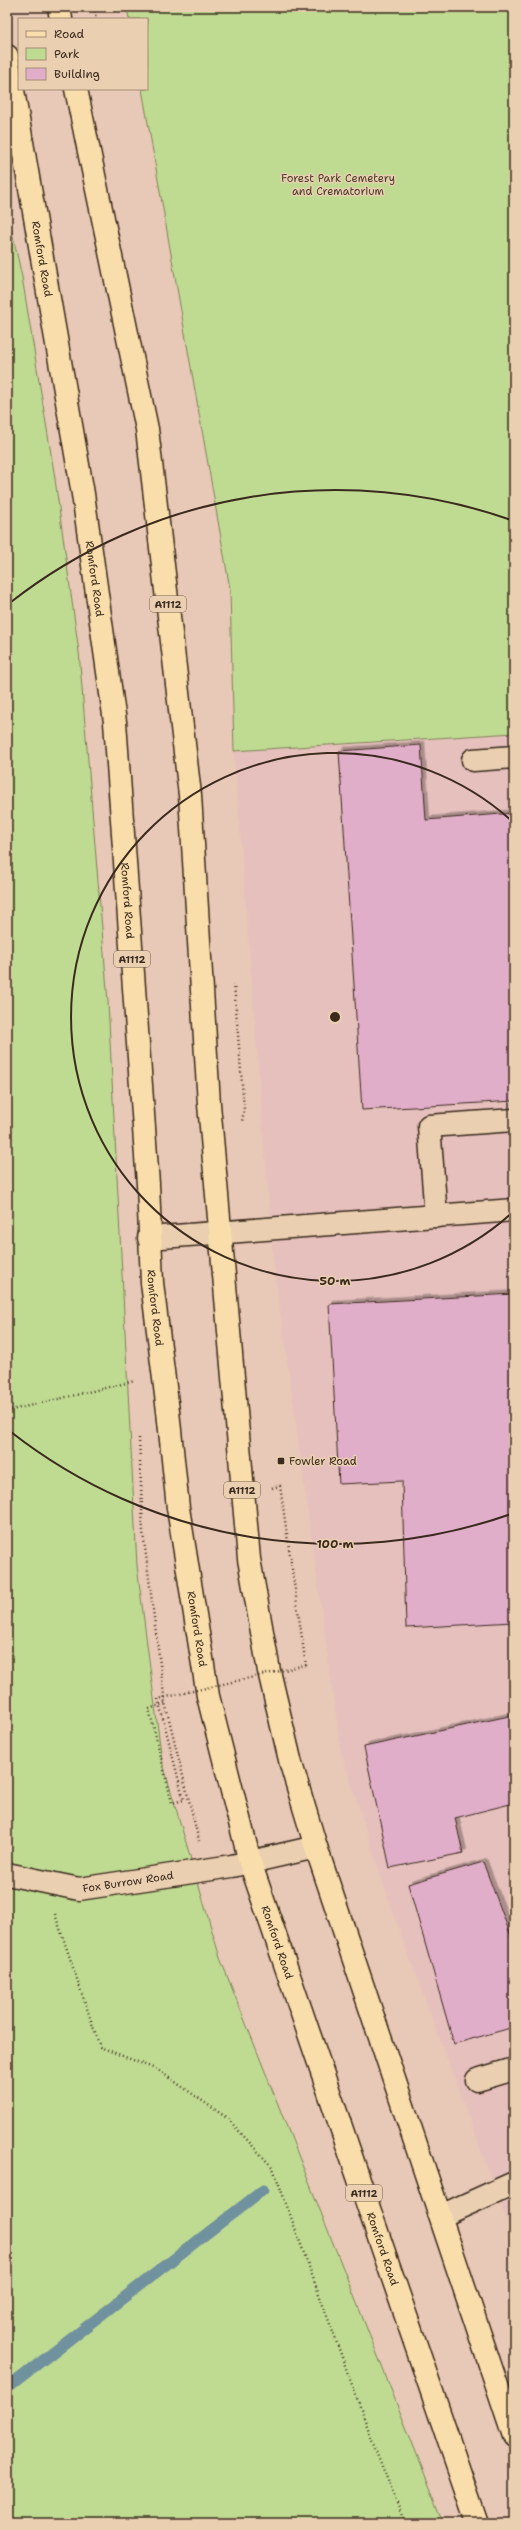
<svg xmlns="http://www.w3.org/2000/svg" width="521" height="2530" font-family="'Shantell Sans',sans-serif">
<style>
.built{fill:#e6c0bc}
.green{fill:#bfdb92;stroke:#7d8258}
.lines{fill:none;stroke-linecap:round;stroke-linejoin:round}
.stream{stroke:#6f919e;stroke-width:11}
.building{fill:#e1aeca;stroke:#3b2a1e;filter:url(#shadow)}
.minor-casing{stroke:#3b2a1e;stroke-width:25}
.major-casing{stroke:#3b2a1e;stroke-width:25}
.path{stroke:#3b2a1e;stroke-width:2.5;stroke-dasharray:1 3;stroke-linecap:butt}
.minor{stroke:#eacfb1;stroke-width:22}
.major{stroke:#f9deab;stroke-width:22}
.path-bridge{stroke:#3b2a1e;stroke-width:2.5;stroke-dasharray:1 3;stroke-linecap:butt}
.ring{fill:none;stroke:#3b2a1e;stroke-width:2}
.poi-dot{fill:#3b2a1e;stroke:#eacfb1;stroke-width:1.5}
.labels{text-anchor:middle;stroke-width:3;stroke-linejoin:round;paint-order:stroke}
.shield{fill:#eacfb1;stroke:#705c4a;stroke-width:1}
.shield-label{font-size:10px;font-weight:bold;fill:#3b2a1e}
.park-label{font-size:11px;fill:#483c2a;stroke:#eacfb1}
.street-label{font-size:11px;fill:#3b2a1e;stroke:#eacfb1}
.poi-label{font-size:11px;fill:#3b2a1e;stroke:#eacfb1;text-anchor:start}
.centre{fill:#3b2a1e;stroke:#eacfb1;stroke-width:2}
.ring-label{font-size:12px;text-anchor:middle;font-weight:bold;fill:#3b2a1e;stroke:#eacfb1;stroke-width:3;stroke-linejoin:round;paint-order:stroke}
</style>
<defs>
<filter id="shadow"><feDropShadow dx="3.5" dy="-3.5" stdDeviation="0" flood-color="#0004"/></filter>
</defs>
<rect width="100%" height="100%" fill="#e8c8b6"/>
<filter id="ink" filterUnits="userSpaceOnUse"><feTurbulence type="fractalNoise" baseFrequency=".025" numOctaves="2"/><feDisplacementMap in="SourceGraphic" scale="8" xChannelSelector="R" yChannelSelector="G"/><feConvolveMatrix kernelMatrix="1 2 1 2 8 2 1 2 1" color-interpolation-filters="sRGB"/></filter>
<g filter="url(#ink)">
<polygon class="built" points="514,733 514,2239 392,1910 341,1751 273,1256 234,751"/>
<g class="green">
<polygon points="127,7 514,7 514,733 234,751 230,589 142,89 147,89 147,19 129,19"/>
<polygon points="7,210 22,277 54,472 79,652 108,1002 137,1566 162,1761 220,1958 444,2523 7,2523"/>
</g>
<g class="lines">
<polyline class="stream" points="7,2388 263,2190"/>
</g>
<g class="building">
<polygon points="421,745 426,820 514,813 514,1101 362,1110 339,751"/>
<polygon points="514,1294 514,1622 406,1628 402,1481 339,1484 329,1304"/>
<polygon points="514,1715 514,1803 455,1818 463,1853 390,1868 364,1747"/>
<polygon points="483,1862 514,1944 514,2027 454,2044 408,1884"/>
</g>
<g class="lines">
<defs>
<g id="minor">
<polyline points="473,760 514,757"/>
<polyline points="436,1216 429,1126 514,1120"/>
<polyline points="149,1238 514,1210"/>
<path id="s1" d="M 7,1874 L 79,1889 L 232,1866 L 316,1847"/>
<polyline points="477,2080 514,2069"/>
<polyline points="441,2216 514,2183"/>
</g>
<g id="major">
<polyline points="59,7 61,19"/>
<path id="s2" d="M 7,56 L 83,494 L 115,722 L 148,1184 L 152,1283 L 168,1411 L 178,1508 L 208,1696 L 250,1862 L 477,2523"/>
<polyline points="76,89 147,429 190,795 209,1104 249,1559 269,1671 291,1764 316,1847 514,2436"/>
</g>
</defs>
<use href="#minor" class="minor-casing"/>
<use href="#major" class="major-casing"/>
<g class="path">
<polyline points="94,7 96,19"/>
<polyline points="234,984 244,1109 242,1122"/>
<polyline points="7,1411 135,1381"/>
<polyline points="139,1438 143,1532 165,1703 199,1841"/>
<polyline points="272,1488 280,1486 305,1659"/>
<polyline points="165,1703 149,1709 172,1803 184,1800 182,1793"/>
<polyline points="55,1914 100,2047 158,2070 227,2118 273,2168 378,2456 405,2523"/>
</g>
<use href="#minor" class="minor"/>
<use href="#major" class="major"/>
<polyline class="path-bridge" points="182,1793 158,1699 306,1665 305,1659"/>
</g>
</g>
<g class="ring">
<path d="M513 1212A264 264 0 1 1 513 822"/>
<path d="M511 1514A527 527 0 0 1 11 1432M11 602A527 527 0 0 1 511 520"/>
</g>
<rect class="poi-dot" x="277" y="1457" width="8" height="8" rx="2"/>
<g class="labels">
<g class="shield">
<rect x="150" y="596" width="36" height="16" rx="3"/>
<rect x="114" y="951" width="36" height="16" rx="3"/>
<rect x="224" y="1482" width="36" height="16" rx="3"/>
<rect x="346" y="2185" width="36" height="16" rx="3"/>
</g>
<g class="shield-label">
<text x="168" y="608">A1112</text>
<text x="132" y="963">A1112</text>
<text x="242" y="1494">A1112</text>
<text x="364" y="2197">A1112</text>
</g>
<g class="park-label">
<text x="338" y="182">Forest Park Cemetery<tspan x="338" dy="13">and Crematorium</tspan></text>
</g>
<g class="street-label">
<text dy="4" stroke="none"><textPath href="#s2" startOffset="206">Romford Road</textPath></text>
<text dy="4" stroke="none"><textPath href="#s2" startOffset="530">Romford Road</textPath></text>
<text dy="4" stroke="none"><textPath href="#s2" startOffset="854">Romford Road</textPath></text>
<text dy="4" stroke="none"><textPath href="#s2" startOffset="1262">Romford Road</textPath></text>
<text dy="4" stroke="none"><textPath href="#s2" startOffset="1586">Romford Road</textPath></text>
<text dy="4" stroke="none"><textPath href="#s1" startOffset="123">Fox Burrow Road</textPath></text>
<text dy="4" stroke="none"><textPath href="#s2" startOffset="1910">Romford Road</textPath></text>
<text dy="4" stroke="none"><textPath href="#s2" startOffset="2234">Romford Road</textPath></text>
</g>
<g class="poi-label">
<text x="289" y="1465">Fowler Road</text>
</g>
</g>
<circle cx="335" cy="1017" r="6" class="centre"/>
<g class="ring-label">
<text x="335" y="1285">50 m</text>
<text x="335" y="1548">100 m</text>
</g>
<rect width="521" height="2530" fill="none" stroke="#eacfb1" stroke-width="24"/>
<rect x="12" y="12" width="497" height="2506" fill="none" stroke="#3b2a1e" stroke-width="1.5" filter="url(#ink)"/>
<rect x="18" y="18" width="130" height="72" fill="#eacfb1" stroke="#a48d76"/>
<rect x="26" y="31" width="20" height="6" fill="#f9deab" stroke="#a48d76"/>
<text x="54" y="38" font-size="12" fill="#3b2a1e">Road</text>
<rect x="26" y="48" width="20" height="12" fill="#bfdb92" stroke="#a48d76"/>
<text x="54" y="58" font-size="12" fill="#3b2a1e">Park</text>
<rect x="26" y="68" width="20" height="12" fill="#e1aeca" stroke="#a48d76"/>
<text x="54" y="78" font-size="12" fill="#3b2a1e">Building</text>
</svg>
